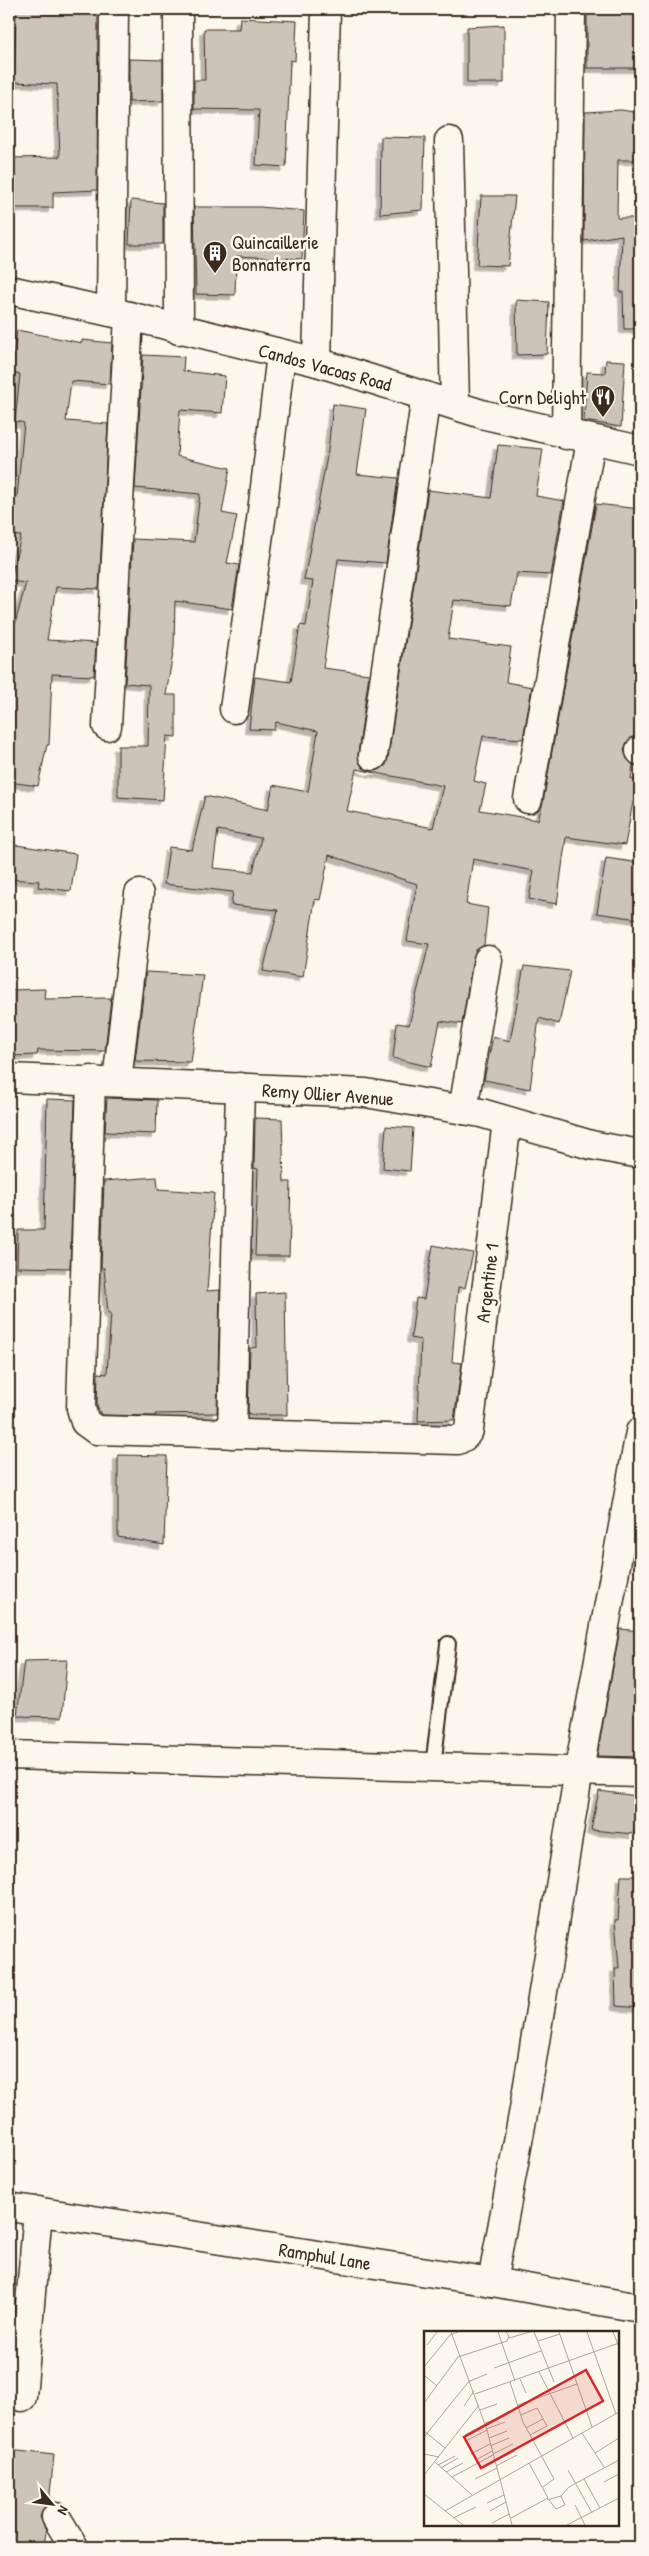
<svg xmlns="http://www.w3.org/2000/svg" width="649" height="2556" font-family="'Patrick Hand',sans-serif">
<style>
.building{fill:#ccc4b9;stroke:#3b2a1e;fill-rule:evenodd;filter:url(#shadow)}
.lines{fill:none;stroke-linecap:round;stroke-linejoin:round}
.lane-casing{stroke:#3b2a1e;stroke-width:18}
.street-casing{stroke:#3b2a1e;stroke-width:31}
.secondary-casing{stroke:#3b2a1e;stroke-width:31}
.lane{stroke:#fbf7ec;stroke-width:14}
.street{stroke:#fbf7ec;stroke-width:28}
.secondary{stroke:#fbf7ec;stroke-width:28}
.labels{text-anchor:middle;stroke-width:5;stroke-linejoin:round;paint-order:stroke}
.poi-label{font-size:19px;fill:#3b2a1e;stroke:#fbf7ec;text-anchor:start}
.street-label{font-size:19px;fill:#3b2a1e;stroke:#fbf7ec}
.inset-road{fill:none;stroke:#aea59a;stroke-width:1}
.view{fill:#d62828;fill-opacity:0.15;stroke:#d62828;stroke-width:2.5}
.inset-edge{fill:none;stroke:#3b2a1e;stroke-width:2.5}
</style>
<defs>
<filter id="shadow"><feDropShadow dx="-4.5" dy="4.5" stdDeviation="0" flood-color="#0004"/></filter>
</defs>
<rect width="100%" height="100%" fill="#fbf7ec"/>
<filter id="ink" filterUnits="userSpaceOnUse"><feTurbulence type="fractalNoise" baseFrequency=".02" numOctaves="2"/><feDisplacementMap in="SourceGraphic" scale="10" xChannelSelector="R" yChannelSelector="G"/><feConvolveMatrix kernelMatrix="1 2 1 2 8 2 1 2 1" color-interpolation-filters="sRGB"/></filter>
<g filter="url(#ink)">
<g class="building">
<polygon points="16,9 98,9 97,190 53,192 53,208 15,208 13,158 60,157 57,84 14,82"/>
<rect x="587" y="9" width="53" height="59"/>
<polygon points="240,18 297,21 295,61 290,60 286,167 256,165 259,110 194,109 194,80 205,80 204,29 239,29"/>
<polygon points="504,25 504,83 467,83 467,27"/>
<polygon points="129,59 163,60 163,101 129,102"/>
<polygon points="621,110 640,113 640,160 618,160 617,218 640,218 640,329 624,329 623,292 620,292 622,235 584,241 585,112"/>
<polygon points="381,137 425,138 423,210 380,214"/>
<polygon points="481,196 515,196 508,266 477,265"/>
<polygon points="131,200 163,203 163,244 129,244"/>
<polygon points="194,207 260,207 304,211 302,259 236,256 235,295 196,294"/>
<polygon points="516,300 549,302 547,354 517,355"/>
<polygon points="17,330 82,343 82,340 112,343 110,384 71,381 66,421 108,424 99,589 56,587 47,640 96,643 94,676 52,674 49,745 47,745 38,786 9,782 9,646 26,583 10,581 21,536 9,535 9,496 17,497 24,423 15,421 20,374 11,373"/>
<polygon points="143,355 184,357 183,371 225,376 222,413 180,410 177,456 230,468 222,513 237,516 227,563 239,565 232,609 175,601 174,647 166,695 176,695 176,737 167,736 163,800 118,797 118,746 148,746 149,685 125,683 133,539 194,542 200,494 135,488"/>
<polygon points="606,360 625,361 621,427 584,421 587,372 605,373"/>
<path d="M 333,404 L 366,409 L 357,474 L 398,478 L 386,563 L 338,559 L 323,668 L 369,674 L 358,754 L 359,762 L 363,768 L 370,771 L 379,770 L 386,765 L 388,758 L 428,490 L 491,498 L 498,445 L 543,449 L 536,496 L 564,501 L 551,575 L 517,573 L 511,606 L 454,600 L 448,639 L 511,647 L 506,682 L 532,687 L 523,739 L 483,736 L 474,781 L 486,784 L 480,810 L 538,820 L 543,802 L 596,504 L 640,509 L 640,716 L 638,735 L 627,742 L 624,750 L 627,759 L 633,765 L 631,779 L 637,780 L 625,845 L 566,837 L 557,904 L 529,899 L 534,871 L 473,859 L 466,904 L 488,908 L 484,945 L 476,950 L 473,957 L 462,1024 L 440,1021 L 431,1067 L 393,1058 L 397,1023 L 409,1025 L 429,944 L 407,941 L 417,884 L 329,855 L 320,900 L 315,899 L 303,977 L 263,971 L 278,910 L 231,905 L 233,892 L 164,884 L 169,847 L 192,850 L 205,796 L 268,810 L 273,785 L 308,792 L 318,731 L 276,722 L 274,730 L 249,729 L 255,677 L 291,682 L 300,625 L 306,626 L 313,581 L 304,580 L 328,451 ZM 356,769 L 443,786 L 433,828 L 347,811 ZM 218,830 L 261,838 L 253,872 L 213,868 Z"/>
<polygon points="9,844 76,854 71,891 38,887 39,881 9,879"/>
<polygon points="606,858 640,863 638,919 597,913"/>
<polygon points="524,966 570,971 559,1024 539,1018 530,1089 484,1080 493,1036 510,1041"/>
<polygon points="146,972 203,975 191,1062 135,1061"/>
<polygon points="45,989 44,999 111,998 105,1051 38,1050 37,1055 9,1056 11,990"/>
<polygon points="107,1098 157,1100 156,1134 105,1132"/>
<polygon points="47,1099 75,1100 70,1268 17,1267 18,1230 44,1230"/>
<polygon points="255,1118 282,1119 284,1182 291,1182 289,1256 255,1256 258,1169 254,1168"/>
<polygon points="386,1126 413,1128 410,1171 383,1168"/>
<polygon points="157,1177 158,1189 214,1193 207,1291 220,1290 217,1413 155,1414 156,1416 101,1415 97,1406 98,1373 107,1374 111,1313 108,1313 104,1268 101,1268 104,1181"/>
<polygon points="433,1245 473,1253 465,1288 458,1287 452,1362 462,1363 454,1420 418,1421 421,1340 411,1338 416,1298 424,1299"/>
<polygon points="285,1292 287,1415 253,1415 248,1413 250,1348 257,1347 256,1294"/>
<polygon points="118,1455 167,1456 164,1545 118,1537"/>
<polygon points="620,1629 640,1631 640,1757 597,1756"/>
<polygon points="67,1660 62,1717 17,1716 24,1661"/>
<polygon points="599,1791 637,1796 634,1834 591,1830"/>
<polygon points="621,1876 640,1876 640,2008 616,2006 615,1968 619,1968 615,1920 618,1920"/>
<polygon points="9,2450 54,2455 49,2503 43,2509 40,2517 46,2531 44,2547 9,2547"/>
</g>
<g class="lines">
<defs>
<polyline id="lane" points="433,1766 448,1644"/>
<g id="street">
<polyline points="178,9 179,330"/>
<polyline points="449,141 455,405"/>
<polyline points="111,312 114,9"/>
<polyline points="317,362 326,9"/>
<polyline points="566,435 571,9"/>
<polyline points="234,709 261,520 281,354"/>
<polyline points="107,726 129,316"/>
<polyline points="640,751 640,750"/>
<polyline points="373,756 426,396"/>
<polyline points="528,799 591,440"/>
<polyline points="9,1078 366,1093 481,1113 591,1145 640,1154"/>
<polyline points="91,1080 81,1408 85,1422 96,1430 458,1440 465,1436 469,1430 507,1121"/>
<polyline points="117,1081 139,894"/>
<polyline points="463,1110 488,960"/>
<polyline points="232,1434 240,1087"/>
<polyline points="9,1755 640,1773"/>
<polyline points="9,2207 492,2282 640,2308"/>
<polyline points="492,2282 524,2109 579,1770 640,1432"/>
<polyline points="22,2397 38,2211"/>
<polyline points="56,2517 74,2547"/>
</g>
<polyline id="secondary" points="9,290 129,316 317,362 485,415 640,450"/>
</defs>
<use href="#lane" class="lane-casing"/>
<use href="#street" class="street-casing"/>
<use href="#secondary" class="secondary-casing"/>
<use href="#lane" class="lane"/>
<use href="#street" class="street"/>
<use href="#secondary" class="secondary"/>
</g>
</g>
<defs>
<symbol id="building-pin" viewBox="-11 -11 22 30"><path d="M0 17L-7.5 6A9.5 9.5 0 1 1 7.5 6Z" fill="#3b2a1e" stroke="#fbf7ec"/><path d="M-4-6H4V6H1V3H-1V6H-4ZM-2.5-4.3h1.7v1.8h-1.7ZM.8-4.3h1.7v1.8H.8ZM-2.5-1h1.7V.8h-1.7ZM.8-1h1.7V.8H.8Z" fill="#fff"/></symbol>
<symbol id="restaurant-pin" viewBox="-11 -11 22 30"><path d="M0 17L-7.5 6A9.5 9.5 0 1 1 7.5 6Z" fill="#3b2a1e" stroke="#fbf7ec"/><path d="M-5-6h1v4h1v-4h1v4h1v-4h1v5L-1.5 .5V6h-2V.5L-5-1ZM5-6V6H3V1.5H1.5Q1.5-4 5-6Z" fill="#fff"/></symbol>
</defs>
<g fill-rule="evenodd">
<use href="#building-pin" x="201" y="239" width="28" height="38"/>
<use href="#restaurant-pin" x="589" y="383" width="28" height="38"/>
</g>
<g class="labels">
<g class="poi-label">
<text x="232" y="249">Quincaillerie<tspan x="232" dy="22">Bonnaterra</tspan></text>
<text x="586" y="404" text-anchor="end">Corn Delight</text>
</g>
<g class="street-label">
<text transform="translate(325 367) rotate(15)" y="7">Candos Vacoas Road</text>
<text transform="translate(328 1094) rotate(4)" y="7">Remy Ollier Avenue</text>
<text transform="translate(487 1283) rotate(-83)" y="7">Argentine 1</text>
<text transform="translate(325 2256) rotate(9)" y="7">Ramphul Lane</text>
</g>
</g>
<g transform="translate(424 2331)">
<rect width="195" height="195" fill="#fbf7ec"/>
<path class="inset-road" d="M 27,1 L 63,99 L 88,194M 74,1 L 91,50M 110,1 L 130,51M 135,1 L 168,96M 163,1 L 192,83M 189,1 L 195,16M 85,7 L 106,1M 114,10 L 136,3M 3,14 L 13,1M 0,36 L 26,4 L 34,1M 70,37 L 117,20M 115,41 L 149,107M 0,44 L 13,55M 96,48 L 102,62M 46,50 L 63,43M 86,51 L 99,91 L 130,148 L 119,156M 51,63 L 195,12M 0,72 L 34,26 L 83,10 L 85,5 L 82,1M 94,74 L 153,53M 40,75 L 50,60M 56,79 L 73,73M 97,84 L 113,77 L 123,95 L 106,104M 61,92 L 76,87M 102,97 L 119,88M 62,98 L 81,91M 0,100 L 21,117M 158,102 L 180,136M 41,104 L 61,93M 0,106 L 46,49M 65,107 L 83,100M 42,110 L 63,99M 66,115 L 85,107M 171,122 L 195,107M 0,123 L 15,126M 47,123 L 66,113M 69,123 L 89,113M 52,129 L 68,120M 11,131 L 48,164M 14,134 L 31,125M 72,135 L 93,124M 17,137 L 34,127M 59,137 L 91,120M 144,139 L 168,182M 22,141 L 39,132M 0,144 L 55,74M 28,146 L 69,124M 51,148 L 73,137M 160,148 L 176,177M 180,151 L 195,143M 0,163 L 39,194M 123,169 L 137,165 L 145,156 L 195,129M 125,169 L 132,178 L 141,174 L 137,165M 63,172 L 80,164M 151,174 L 161,194M 21,180 L 195,81M 66,180 L 82,171M 29,187 L 52,176M 87,187 L 124,167 L 105,132M 68,192 L 85,183M 143,194 L 195,167"/>
<path class="view" d="M 162,39 L 179,70 L 57,137 L 40,106 Z"/>
<rect width="195" height="195" class="inset-edge"/>
</g>
<rect width="649" height="2556" fill="none" stroke="#fbf7ec" stroke-width="30"/>
<rect x="15" y="15" width="619" height="2526" fill="none" stroke="#3b2a1e" stroke-width="2" filter="url(#ink)"/>
<g transform="translate(52 2504) rotate(119)" stroke="#fbf7ec" stroke-width="4" paint-order="stroke">
<path d="M0-4L9 19L0 12L-9 19Z" fill="#3b2a1e"/>
<text y="-8" font-size="14" font-weight="bold" text-anchor="middle" fill="#3b2a1e">N</text>
</g>
</svg>
